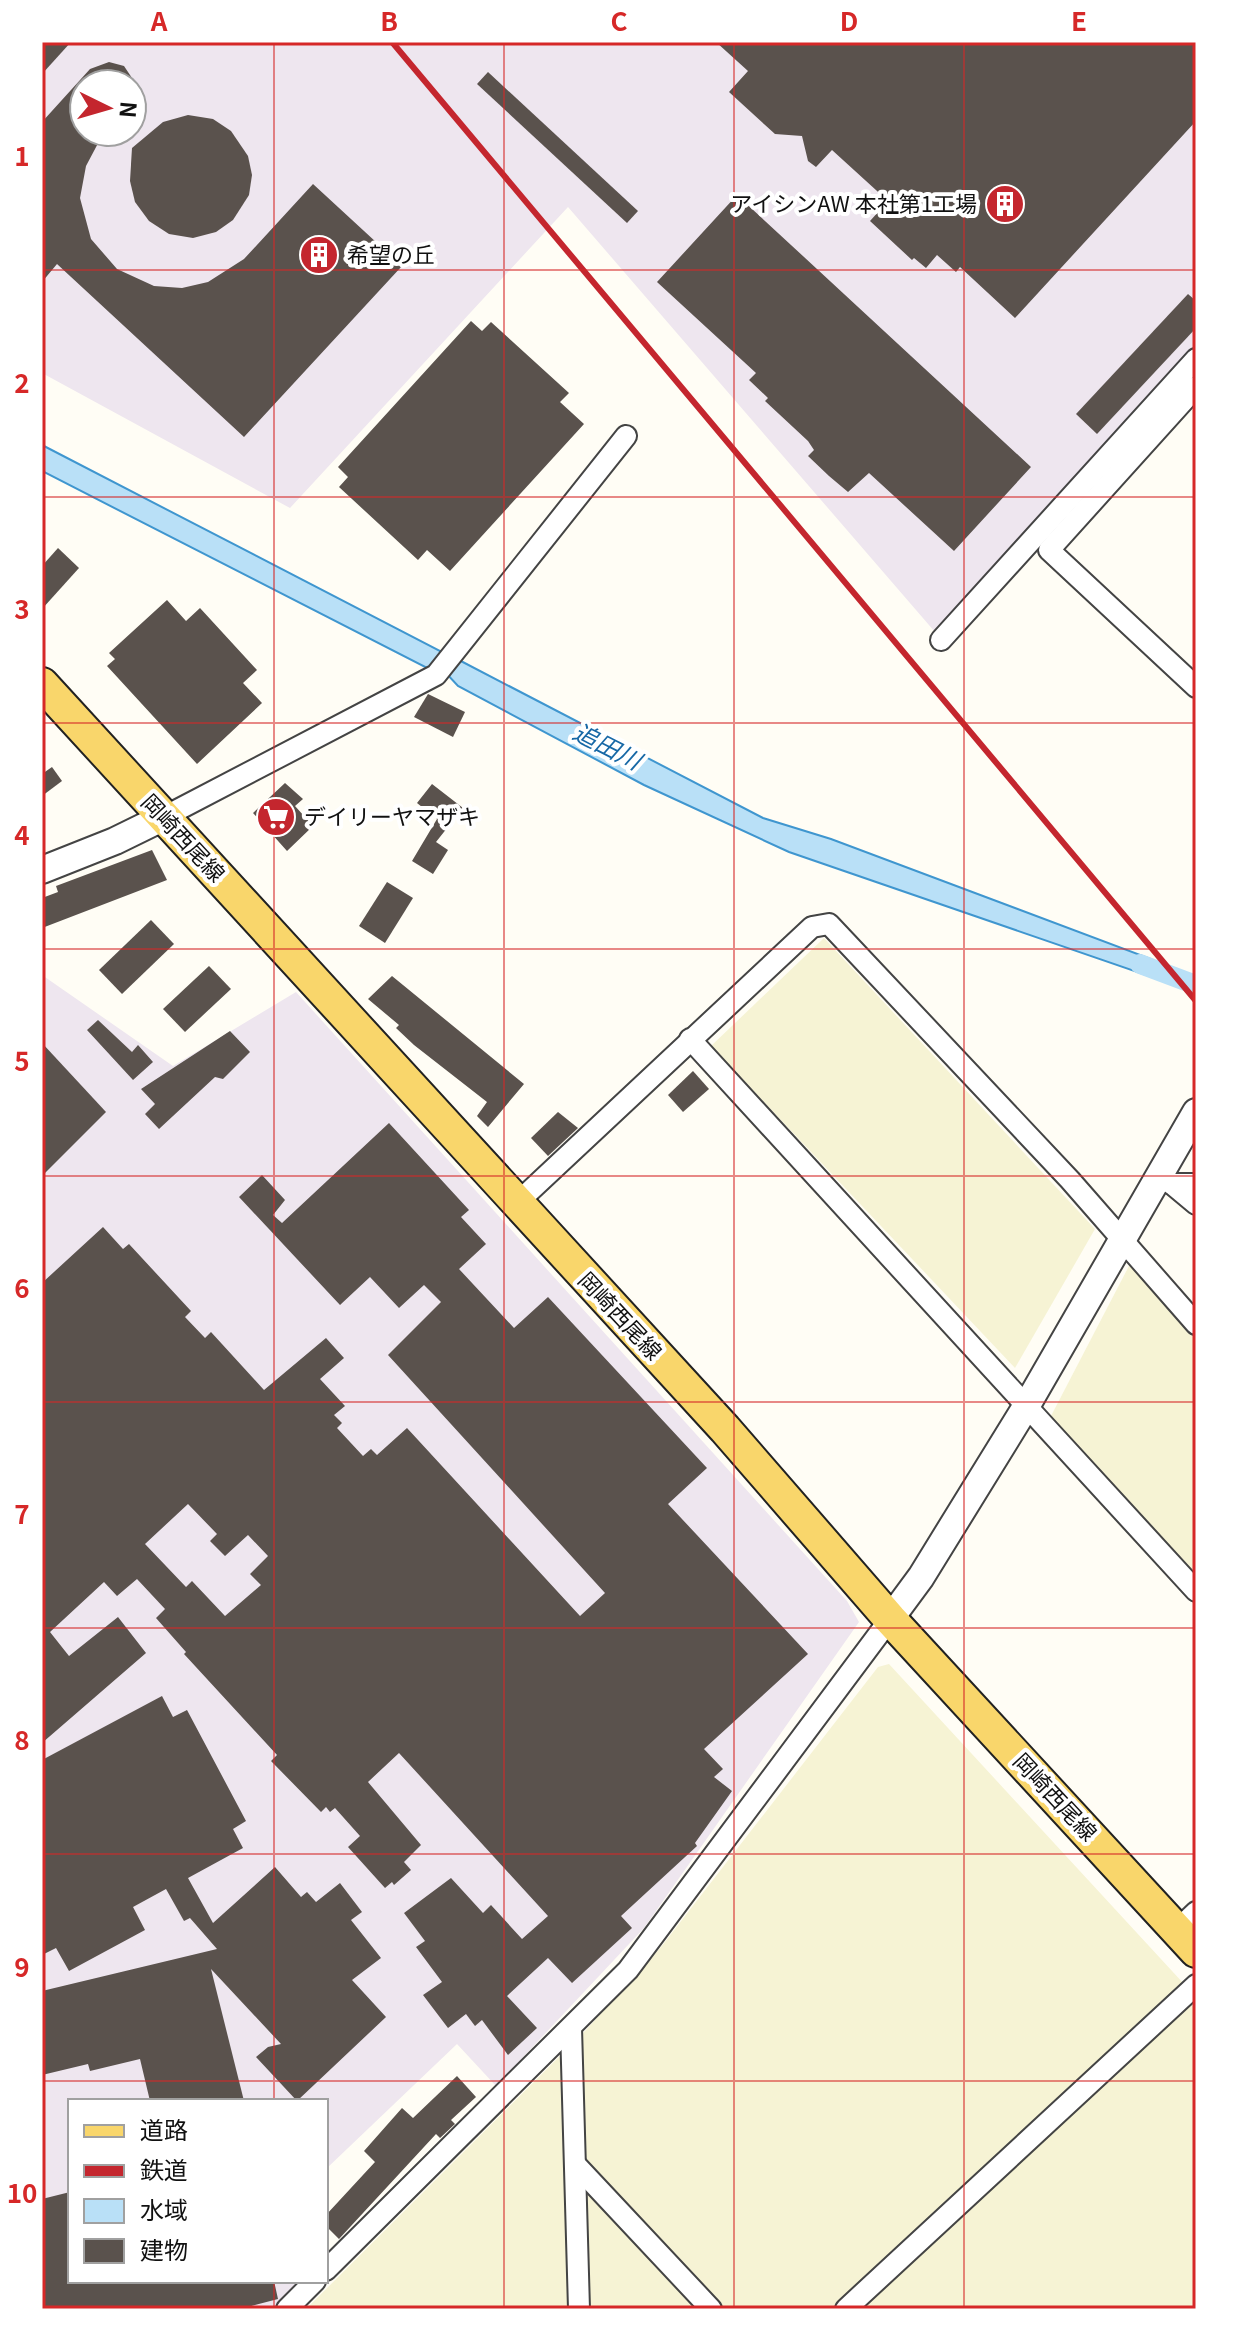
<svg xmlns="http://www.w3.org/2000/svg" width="1238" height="2351" font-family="Georgia,'Noto Sans JP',serif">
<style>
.industrial{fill:#eee6ef;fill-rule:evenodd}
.farmland{fill:#f6f3d4}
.water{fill:#b9e0f7;stroke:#3f96cf;stroke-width:2}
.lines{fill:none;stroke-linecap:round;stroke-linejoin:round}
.canal{stroke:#b9e0f7;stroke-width:20}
.building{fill:#5a524d;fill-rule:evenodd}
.minor-casing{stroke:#444;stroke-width:24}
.tertiary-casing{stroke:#444;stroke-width:30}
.primary-casing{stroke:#222;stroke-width:36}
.minor{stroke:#fff;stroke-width:20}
.tertiary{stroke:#fff;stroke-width:26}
.primary{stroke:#f9d66b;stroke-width:32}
.rail{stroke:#c4262e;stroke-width:6}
.grid{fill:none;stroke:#d62828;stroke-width:2;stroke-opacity:0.55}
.labels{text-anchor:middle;stroke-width:8;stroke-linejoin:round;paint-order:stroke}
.poi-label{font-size:22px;fill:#111;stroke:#fff;text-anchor:start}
.street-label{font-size:22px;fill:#111;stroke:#fff}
.water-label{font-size:24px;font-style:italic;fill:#1768a6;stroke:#fff}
.neatline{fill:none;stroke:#d62828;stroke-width:3}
.grid-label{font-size:26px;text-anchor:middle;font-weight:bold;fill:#d62828}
</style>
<rect width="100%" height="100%" fill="#fffdf5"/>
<g class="industrial">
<path d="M 42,42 L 1196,42 L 1196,345 L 935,632 L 568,207 L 290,508 L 42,373 ZM 84,84 L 132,84 L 132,132 L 84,132 Z"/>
<polygon points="42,975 173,1066 296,992 847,1601 859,1622 644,1928 496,2086 457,2044 326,2169 326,2101 70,2101 70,2281 300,2281 273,2309 42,2309"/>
</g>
<g class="farmland">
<polygon points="824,938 1095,1229 1015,1368 711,1046"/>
<polygon points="1130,1264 1196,1336 1196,1575 1051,1416"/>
<polygon points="889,1664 1196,1997 1196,2309 306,2309 585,2031 661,1947 878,1667"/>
</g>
<g class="water">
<polygon points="42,445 444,653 431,670 42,471"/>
<polygon points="457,659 763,818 831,839 1151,959 1172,984 789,852 644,785 458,686 445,672"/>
</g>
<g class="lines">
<polyline class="canal" points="1140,964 1196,985"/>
</g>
<g class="building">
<polygon points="42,42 71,42 42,74"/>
<polygon points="716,42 1196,42 1196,121 1015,318 960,267 956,272 937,255 926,268 914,258 912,260 870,221 888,201 832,150 816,167 808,161 802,136 775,134 729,92 748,71"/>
<polygon points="109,62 124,66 136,84 84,84 84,132 104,132 86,166 80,198 91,239 117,269 154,286 182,288 208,282 244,259 313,184 402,266 244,437 57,264 42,282 42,122 90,69"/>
<polygon points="488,72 638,211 627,223 477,84"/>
<polygon points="188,115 213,119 231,131 248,156 252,175 249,195 233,220 216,232 193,238 169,234 149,221 135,202 130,181 132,148 163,122"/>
<polygon points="737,195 1031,467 954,551 869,473 848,492 829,476 808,456 814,450 808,441 765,401 768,398 749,380 756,373 657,282"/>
<polygon points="1188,294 1196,301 1196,328 1097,434 1076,414"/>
<polygon points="471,321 482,331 491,322 569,393 560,402 584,424 450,571 427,550 418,560 339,487 348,477 338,467"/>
<polygon points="58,548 79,568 42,609 42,566"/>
<polygon points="167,600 186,621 200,608 257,670 243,683 262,703 197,764 107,666 115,659 109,653"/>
<polygon points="428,694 465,712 453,737 414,717"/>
<polygon points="52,767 62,781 42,796 42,774"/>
<polygon points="285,783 303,799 295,806 313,826 287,851 253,813"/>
<polygon points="432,784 463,808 436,842 448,850 433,874 412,861 437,819 417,803"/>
<polygon points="152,850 167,880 42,928 42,898 58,892 56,886"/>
<polygon points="387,882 413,898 385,943 359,926"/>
<polygon points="151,920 174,944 122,994 99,970"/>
<polygon points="209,966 231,989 185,1032 163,1009"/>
<polygon points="392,976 524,1084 488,1127 477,1116 487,1102 414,1045 396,1028 399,1025 368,999"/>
<polygon points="98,1020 132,1052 138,1045 153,1062 133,1080 87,1030"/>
<polygon points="230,1031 250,1052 223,1079 215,1077 159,1129 145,1114 155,1104 141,1089"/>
<polygon points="42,1043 106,1112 42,1176"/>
<polygon points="693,1071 709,1089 683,1112 668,1095"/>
<polygon points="558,1112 578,1128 548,1156 531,1138"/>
<path d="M 389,1123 L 469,1210 L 461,1217 L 486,1244 L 459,1269 L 514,1328 L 548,1297 L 707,1468 L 668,1504 L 808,1654 L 704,1749 L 723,1769 L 714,1777 L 732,1791 L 695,1843 L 697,1846 L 621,1916 L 632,1928 L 572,1983 L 548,1958 L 507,1996 L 537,2028 L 508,2055 L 482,2020 L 475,2026 L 466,2014 L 448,2028 L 423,1995 L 442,1982 L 416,1947 L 425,1941 L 404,1913 L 451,1878 L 483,1913 L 491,1905 L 522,1939 L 548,1916 L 399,1753 L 368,1782 L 421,1845 L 404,1862 L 411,1870 L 394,1885 L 392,1882 L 385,1888 L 348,1847 L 360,1836 L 335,1808 L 330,1812 L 326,1807 L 321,1812 L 271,1761 L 277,1755 L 184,1654 L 186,1652 L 156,1618 L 165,1609 L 137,1579 L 117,1596 L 104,1582 L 50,1632 L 69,1656 L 118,1617 L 146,1653 L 42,1743 L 42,1283 L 103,1227 L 123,1249 L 129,1244 L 191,1311 L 185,1317 L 205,1338 L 211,1332 L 264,1390 L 326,1338 L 344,1358 L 320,1379 L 345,1406 L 334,1415 L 342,1423 L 337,1428 L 363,1456 L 371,1449 L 377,1455 L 407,1428 L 580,1616 L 605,1593 L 388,1355 L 441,1302 L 424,1285 L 399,1308 L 370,1277 L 340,1305 L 239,1197 L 262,1175 L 285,1200 L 273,1215 L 282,1223 ZM 188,1504 L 217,1534 L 210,1541 L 225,1556 L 248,1535 L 268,1556 L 250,1574 L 261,1585 L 225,1616 L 192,1581 L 186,1587 L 145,1544 Z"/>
<polygon points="162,1696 173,1717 187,1710 246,1821 233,1829 243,1848 188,1878 213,1923 275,1867 301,1897 307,1892 316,1902 340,1883 362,1912 351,1920 381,1958 352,1980 386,2017 297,2101 256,2057 268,2047 281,2044 211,1969 244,2101 150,2101 140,2059 90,2071 88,2064 42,2075 42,1991 217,1949 190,1918 184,1921 166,1889 133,1907 145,1930 69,1971 56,1948 42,1955 42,1760"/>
<polygon points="457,2076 476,2097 451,2120 455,2124 440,2138 436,2134 339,2239 326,2226 326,2215 375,2162 364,2151 402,2108 413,2118"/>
<polygon points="70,2192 70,2281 274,2281 278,2299 240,2309 42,2309 42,2199"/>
</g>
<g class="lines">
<defs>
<g id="minor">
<polyline points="1196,387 1049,550 1196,687"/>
<polyline points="941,640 1196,359"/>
<polyline points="164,817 436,675 626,436"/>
<polyline points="690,1039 1196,1591"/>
<polyline points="1160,1176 1172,1184 1196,1184"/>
<polyline points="1172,1184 1196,1204"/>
<polyline points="517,1203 812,927 829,924 1070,1180 1196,1324"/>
<polyline points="1177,1930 1196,1912"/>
<polyline points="571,2028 579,2309"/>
<polyline points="576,2165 711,2309"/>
<polyline points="326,2270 628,1970 890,1619"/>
<polyline points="287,2309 315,2281"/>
<polyline points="846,2309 1196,1985"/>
</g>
<g id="tertiary">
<polyline points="42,870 115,841 164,817"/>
<polyline points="890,1619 921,1577 1027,1405 1196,1112"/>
</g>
<polyline id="primary" points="42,684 725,1429 890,1619 1196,1951"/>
</defs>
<use href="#minor" class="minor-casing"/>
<use href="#tertiary" class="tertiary-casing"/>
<use href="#primary" class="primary-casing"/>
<use href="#minor" class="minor"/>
<use href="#tertiary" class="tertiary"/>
<use href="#primary" class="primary"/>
<polyline class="rail" points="392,42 1196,1001"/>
</g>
<path class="grid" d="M 274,42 L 274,2101M 504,42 L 504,2309M 734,42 L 734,2309M 964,42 L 964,2309M 42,270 L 1196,270M 42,497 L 1196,497M 42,723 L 1196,723M 42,949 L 1196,949M 42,1176 L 1196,1176M 42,1402 L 1196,1402M 42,1628 L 1196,1628M 42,1854 L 1196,1854M 42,2081 L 1196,2081M 274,2281 L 274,2309"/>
<defs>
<symbol id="building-disc" viewBox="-11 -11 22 22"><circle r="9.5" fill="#c4262e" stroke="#fff"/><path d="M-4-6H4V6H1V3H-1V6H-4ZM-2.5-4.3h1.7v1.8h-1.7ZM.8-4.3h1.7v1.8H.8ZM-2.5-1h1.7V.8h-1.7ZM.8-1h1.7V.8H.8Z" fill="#fff"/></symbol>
<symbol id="supermarket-disc" viewBox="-11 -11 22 22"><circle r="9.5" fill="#c4262e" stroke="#fff"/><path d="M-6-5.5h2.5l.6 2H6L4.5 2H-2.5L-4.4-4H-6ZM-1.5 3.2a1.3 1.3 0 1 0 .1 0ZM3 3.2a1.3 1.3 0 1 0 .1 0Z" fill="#fff"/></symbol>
</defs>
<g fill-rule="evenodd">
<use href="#building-disc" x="983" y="182" width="44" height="44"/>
<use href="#building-disc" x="297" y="233" width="44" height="44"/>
<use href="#supermarket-disc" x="254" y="795" width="44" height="44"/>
</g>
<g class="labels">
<g class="poi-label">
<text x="977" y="212" text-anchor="end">アイシンAW 本社第1工場</text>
<text x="347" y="263">希望の丘</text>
<text x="304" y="825">デイリーヤマザキ</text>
</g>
<g class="street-label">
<text transform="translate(183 838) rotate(47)" y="8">岡崎西尾線</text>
<text transform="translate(620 1316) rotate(47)" y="8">岡崎西尾線</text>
<text transform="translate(1055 1797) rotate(47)" y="8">岡崎西尾線</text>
</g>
<g class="water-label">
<text transform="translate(607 747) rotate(27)" y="8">追田川</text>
</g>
</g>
<rect width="1238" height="2351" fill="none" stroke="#ffffff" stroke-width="88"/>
<rect x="68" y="2099" width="260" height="184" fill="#ffffff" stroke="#a0a0a0" stroke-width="2"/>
<rect x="84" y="2125" width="40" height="12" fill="#f9d66b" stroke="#a0a0a0" stroke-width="2"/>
<text x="140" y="2139" font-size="24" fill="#111111">道路</text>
<rect x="84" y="2165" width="40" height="12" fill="#c4262e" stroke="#a0a0a0" stroke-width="2"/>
<text x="140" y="2179" font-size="24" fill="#111111">鉄道</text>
<rect x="84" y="2199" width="40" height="24" fill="#b9e0f7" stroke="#a0a0a0" stroke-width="2"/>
<text x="140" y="2219" font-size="24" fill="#111111">水域</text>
<rect x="84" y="2239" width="40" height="24" fill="#5a524d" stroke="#a0a0a0" stroke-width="2"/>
<text x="140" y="2259" font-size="24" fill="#111111">建物</text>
<g transform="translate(108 108) rotate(95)"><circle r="38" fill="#ffffff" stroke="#a0a0a0" stroke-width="2"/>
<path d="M0-6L14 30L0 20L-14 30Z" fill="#c4262e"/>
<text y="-12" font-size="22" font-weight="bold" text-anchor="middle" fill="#111111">N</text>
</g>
<rect x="44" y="44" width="1150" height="2263" class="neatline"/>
<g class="grid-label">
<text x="159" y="31">A</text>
<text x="389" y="31">B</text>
<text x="619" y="31">C</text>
<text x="849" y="31">D</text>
<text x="1079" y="31">E</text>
<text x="22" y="166">1</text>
<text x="22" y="393">2</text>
<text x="22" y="619">3</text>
<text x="22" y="845">4</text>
<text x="22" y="1071">5</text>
<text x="22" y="1298">6</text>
<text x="22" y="1524">7</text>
<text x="22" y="1750">8</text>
<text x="22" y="1977">9</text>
<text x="22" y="2203">10</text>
</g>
</svg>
